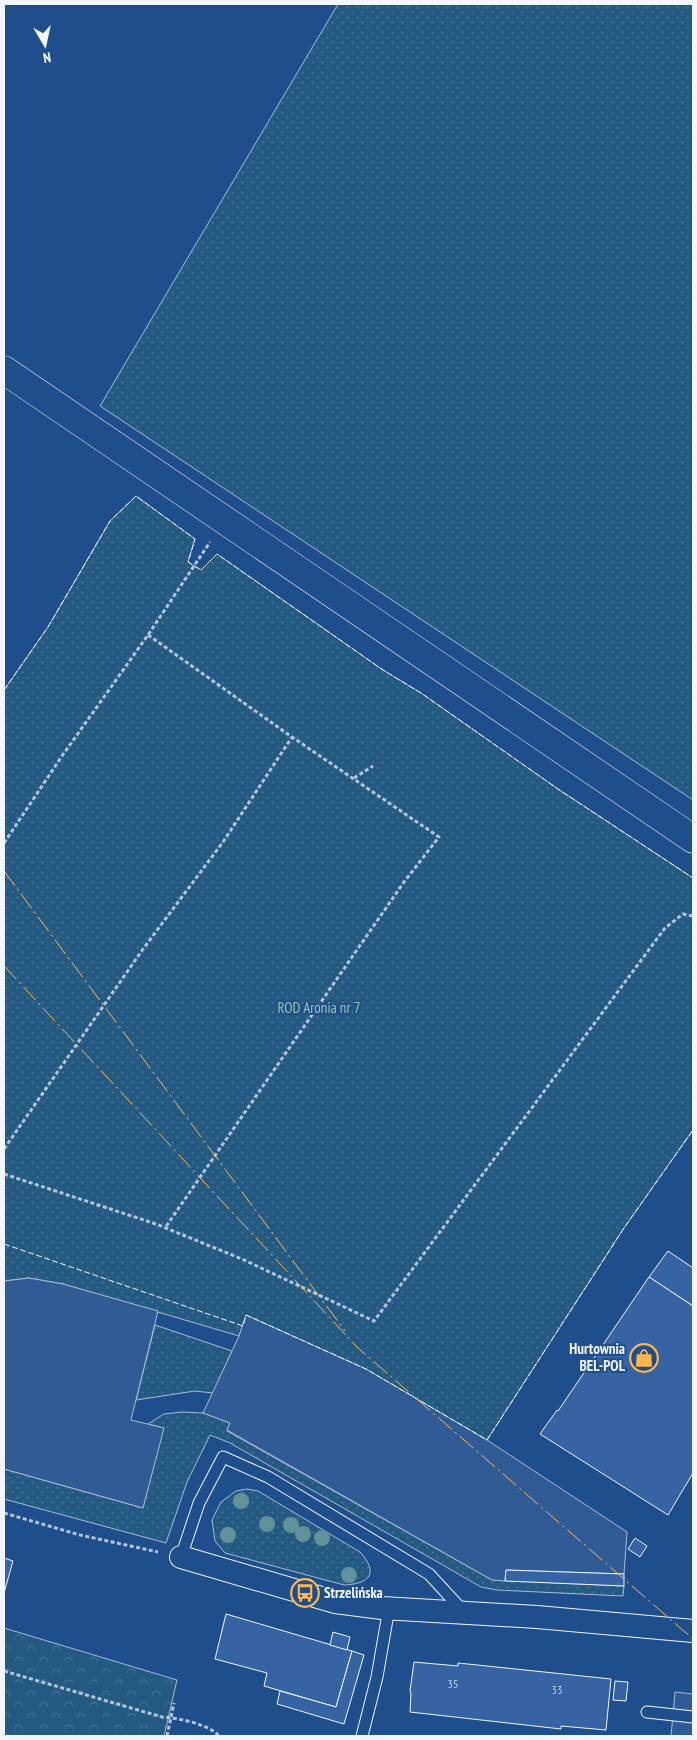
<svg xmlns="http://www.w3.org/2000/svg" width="697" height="1740" font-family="'PT Sans Narrow',sans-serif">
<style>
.grass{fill:url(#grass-dots);stroke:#a8bbd7}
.forest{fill:url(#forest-crowns);stroke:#a8bbd7}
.parking{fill:#305b95;stroke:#a8bbd7}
.building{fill:#3563a3;stroke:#f2f6ff}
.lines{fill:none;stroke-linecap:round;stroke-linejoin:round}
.lane-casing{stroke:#f2f6ff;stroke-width:13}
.street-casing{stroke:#f2f6ff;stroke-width:24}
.secondary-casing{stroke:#f2f6ff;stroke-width:29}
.path{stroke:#b3c4dc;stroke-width:3;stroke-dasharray:4 2.5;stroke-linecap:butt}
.lane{stroke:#1f4e8c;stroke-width:11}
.street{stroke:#1f4e8c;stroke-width:22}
.secondary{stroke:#1f4e8c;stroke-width:28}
.fence{stroke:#f2f6ff;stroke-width:1;stroke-dasharray:6 2.5;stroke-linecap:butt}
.power{stroke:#ffb74d;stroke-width:1;stroke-dasharray:18 4 2.5 4;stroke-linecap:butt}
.tree{fill:#61919a}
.labels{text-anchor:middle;stroke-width:4;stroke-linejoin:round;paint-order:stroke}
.number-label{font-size:12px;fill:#c3d1e8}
.park-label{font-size:15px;fill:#97c8a6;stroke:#1f4e8c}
.poi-label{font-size:15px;font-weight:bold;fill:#f2f6ff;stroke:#1f4e8c;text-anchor:end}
</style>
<defs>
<pattern id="grass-dots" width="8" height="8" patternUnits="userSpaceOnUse" patternTransform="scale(1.25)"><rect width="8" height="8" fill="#245a82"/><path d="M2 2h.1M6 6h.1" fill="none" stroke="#447295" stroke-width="1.8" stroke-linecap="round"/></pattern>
<pattern id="forest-crowns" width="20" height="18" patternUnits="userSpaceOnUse" patternTransform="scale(1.25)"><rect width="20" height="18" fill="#245a82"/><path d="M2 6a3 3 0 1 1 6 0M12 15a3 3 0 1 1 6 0" fill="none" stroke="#447295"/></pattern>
</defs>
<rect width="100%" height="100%" fill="#1f4e8c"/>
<g class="grass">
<polygon points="338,4 693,4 693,800 100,406"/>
<polygon points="136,496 195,539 188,562 201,570 217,554 383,670 421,693 558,789 693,878 693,1130 624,1228 487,1440 379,1378 246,1316 239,1336 63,1284 29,1278 4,1281 4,690 48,627 110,521"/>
<polygon points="155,1325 232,1351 213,1393 195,1391 136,1400"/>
<polygon points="182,1412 203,1413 230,1423 227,1431 492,1580 624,1586 623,1596 497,1590 481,1587 230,1443 210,1435 187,1482 166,1543 4,1499 4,1469 143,1508 163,1428 148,1424 164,1414"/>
<path d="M 247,1489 L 258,1491 L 360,1552 C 379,1573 370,1584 344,1585 L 225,1553 L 215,1541 L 212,1520 L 221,1502 L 236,1491 Z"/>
</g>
<polygon class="forest" points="4,1628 177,1680 164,1736 4,1736"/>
<g class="parking">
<polygon points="29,1278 63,1284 158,1311 131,1420 164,1428 143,1508 4,1469 4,1281"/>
<polygon points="246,1315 366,1369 487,1440 627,1532 624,1574 506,1570 505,1581 492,1580 227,1430 230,1423 203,1413 239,1336"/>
<polygon points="675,1692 693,1694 693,1736 671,1736"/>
</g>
<g class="building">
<polygon points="668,1251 693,1268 693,1306 649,1277"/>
<polygon points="649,1277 693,1306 693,1473 668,1515 540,1434 557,1410 558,1411"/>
<polygon points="635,1538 647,1546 640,1557 628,1549"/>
<polygon points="4,1558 13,1561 4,1593"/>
<polygon points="506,1570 624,1574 624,1586 505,1581"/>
<polygon points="226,1614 352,1651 336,1707 264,1686 267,1673 215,1659"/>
<polygon points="333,1632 350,1637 347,1650 330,1645"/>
<polygon points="352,1651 364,1655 344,1724 277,1704 280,1691 336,1707"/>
<polygon points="414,1662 458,1666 458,1663 611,1679 606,1730 561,1726 561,1729 410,1712 411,1694 410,1691"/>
<polygon points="615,1681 628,1682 626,1701 613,1700"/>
</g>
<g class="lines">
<defs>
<g id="lane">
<polyline points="181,1557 199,1503 223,1457 268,1477 429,1574 464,1612"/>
<polyline points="647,1712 693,1717"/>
<polyline points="362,1736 377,1677 389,1608"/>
</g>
<polyline id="street" points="181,1557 335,1602 382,1608 537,1617 693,1631"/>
<polyline id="secondary" points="4,370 693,839"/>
</defs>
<use href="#lane" class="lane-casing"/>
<use href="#street" class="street-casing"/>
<use href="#secondary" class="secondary-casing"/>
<g class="path">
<polyline points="148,635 292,737 439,837 404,882 352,957 165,1228"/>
<polyline points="354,778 373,766"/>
<polyline points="4,843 62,756 148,635 210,542"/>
<polyline points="4,1149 143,949 223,842 292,737"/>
<polyline points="4,1174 156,1224 242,1259 374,1321 665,928 683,914 693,916"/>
<polyline points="4,1513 80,1535 158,1552"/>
<path d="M 4,1671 L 162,1717 C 178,1718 209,1724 219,1736"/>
<polyline points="167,1736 174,1703"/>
</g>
<use href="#lane" class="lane"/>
<use href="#street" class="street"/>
<use href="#secondary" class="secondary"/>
<g class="fence">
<polyline points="4,690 48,627 110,521 136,496 195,539 188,562 201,570 217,554 383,670 421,693 558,789 693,878"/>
<polyline points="4,1244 243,1326 246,1315 366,1369 487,1440 624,1228 693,1130"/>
</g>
<g class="power">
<polyline points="4,871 345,1331"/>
<polyline points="4,966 357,1347 693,1639"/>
</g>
</g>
<g class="tree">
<circle cx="241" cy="1501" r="8"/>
<circle cx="267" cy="1524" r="8"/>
<circle cx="291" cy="1525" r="8"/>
<circle cx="303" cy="1534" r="8"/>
<circle cx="228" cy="1535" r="8"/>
<circle cx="322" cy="1538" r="8"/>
<circle cx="349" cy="1575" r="8"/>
</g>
<defs>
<symbol id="shop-ring" viewBox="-11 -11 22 22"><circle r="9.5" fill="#1f4e8c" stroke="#ffb74d" stroke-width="1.5"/><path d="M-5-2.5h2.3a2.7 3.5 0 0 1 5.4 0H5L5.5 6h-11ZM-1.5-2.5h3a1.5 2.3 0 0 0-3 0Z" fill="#ffb74d"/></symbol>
<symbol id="bus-ring" viewBox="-11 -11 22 22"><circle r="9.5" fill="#1f4e8c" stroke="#ffb74d" stroke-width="1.5"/><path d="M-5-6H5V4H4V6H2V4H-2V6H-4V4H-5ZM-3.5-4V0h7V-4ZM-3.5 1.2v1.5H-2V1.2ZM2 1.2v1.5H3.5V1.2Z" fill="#ffb74d"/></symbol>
</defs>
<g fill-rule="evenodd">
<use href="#shop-ring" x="628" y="1342" width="32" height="32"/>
<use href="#bus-ring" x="289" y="1577" width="32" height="32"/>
</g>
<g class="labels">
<g class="number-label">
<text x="453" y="1688">35</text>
<text x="557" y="1694">33</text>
</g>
<g class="park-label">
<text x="319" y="1013">ROD Aronia nr 7</text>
</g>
<g class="poi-label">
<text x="625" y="1354">Hurtownia<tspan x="625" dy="17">BEL-POL</tspan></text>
<text x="324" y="1598" text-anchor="start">Strzelińska</text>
</g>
</g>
<rect width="697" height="1740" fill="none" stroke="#f2f6ff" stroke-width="10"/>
<g transform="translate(45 45) rotate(171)" stroke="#1f4e8c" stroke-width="4" paint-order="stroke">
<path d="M0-4L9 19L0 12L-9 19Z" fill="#f2f6ff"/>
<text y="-8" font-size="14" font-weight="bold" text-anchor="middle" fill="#f2f6ff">N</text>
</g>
</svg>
